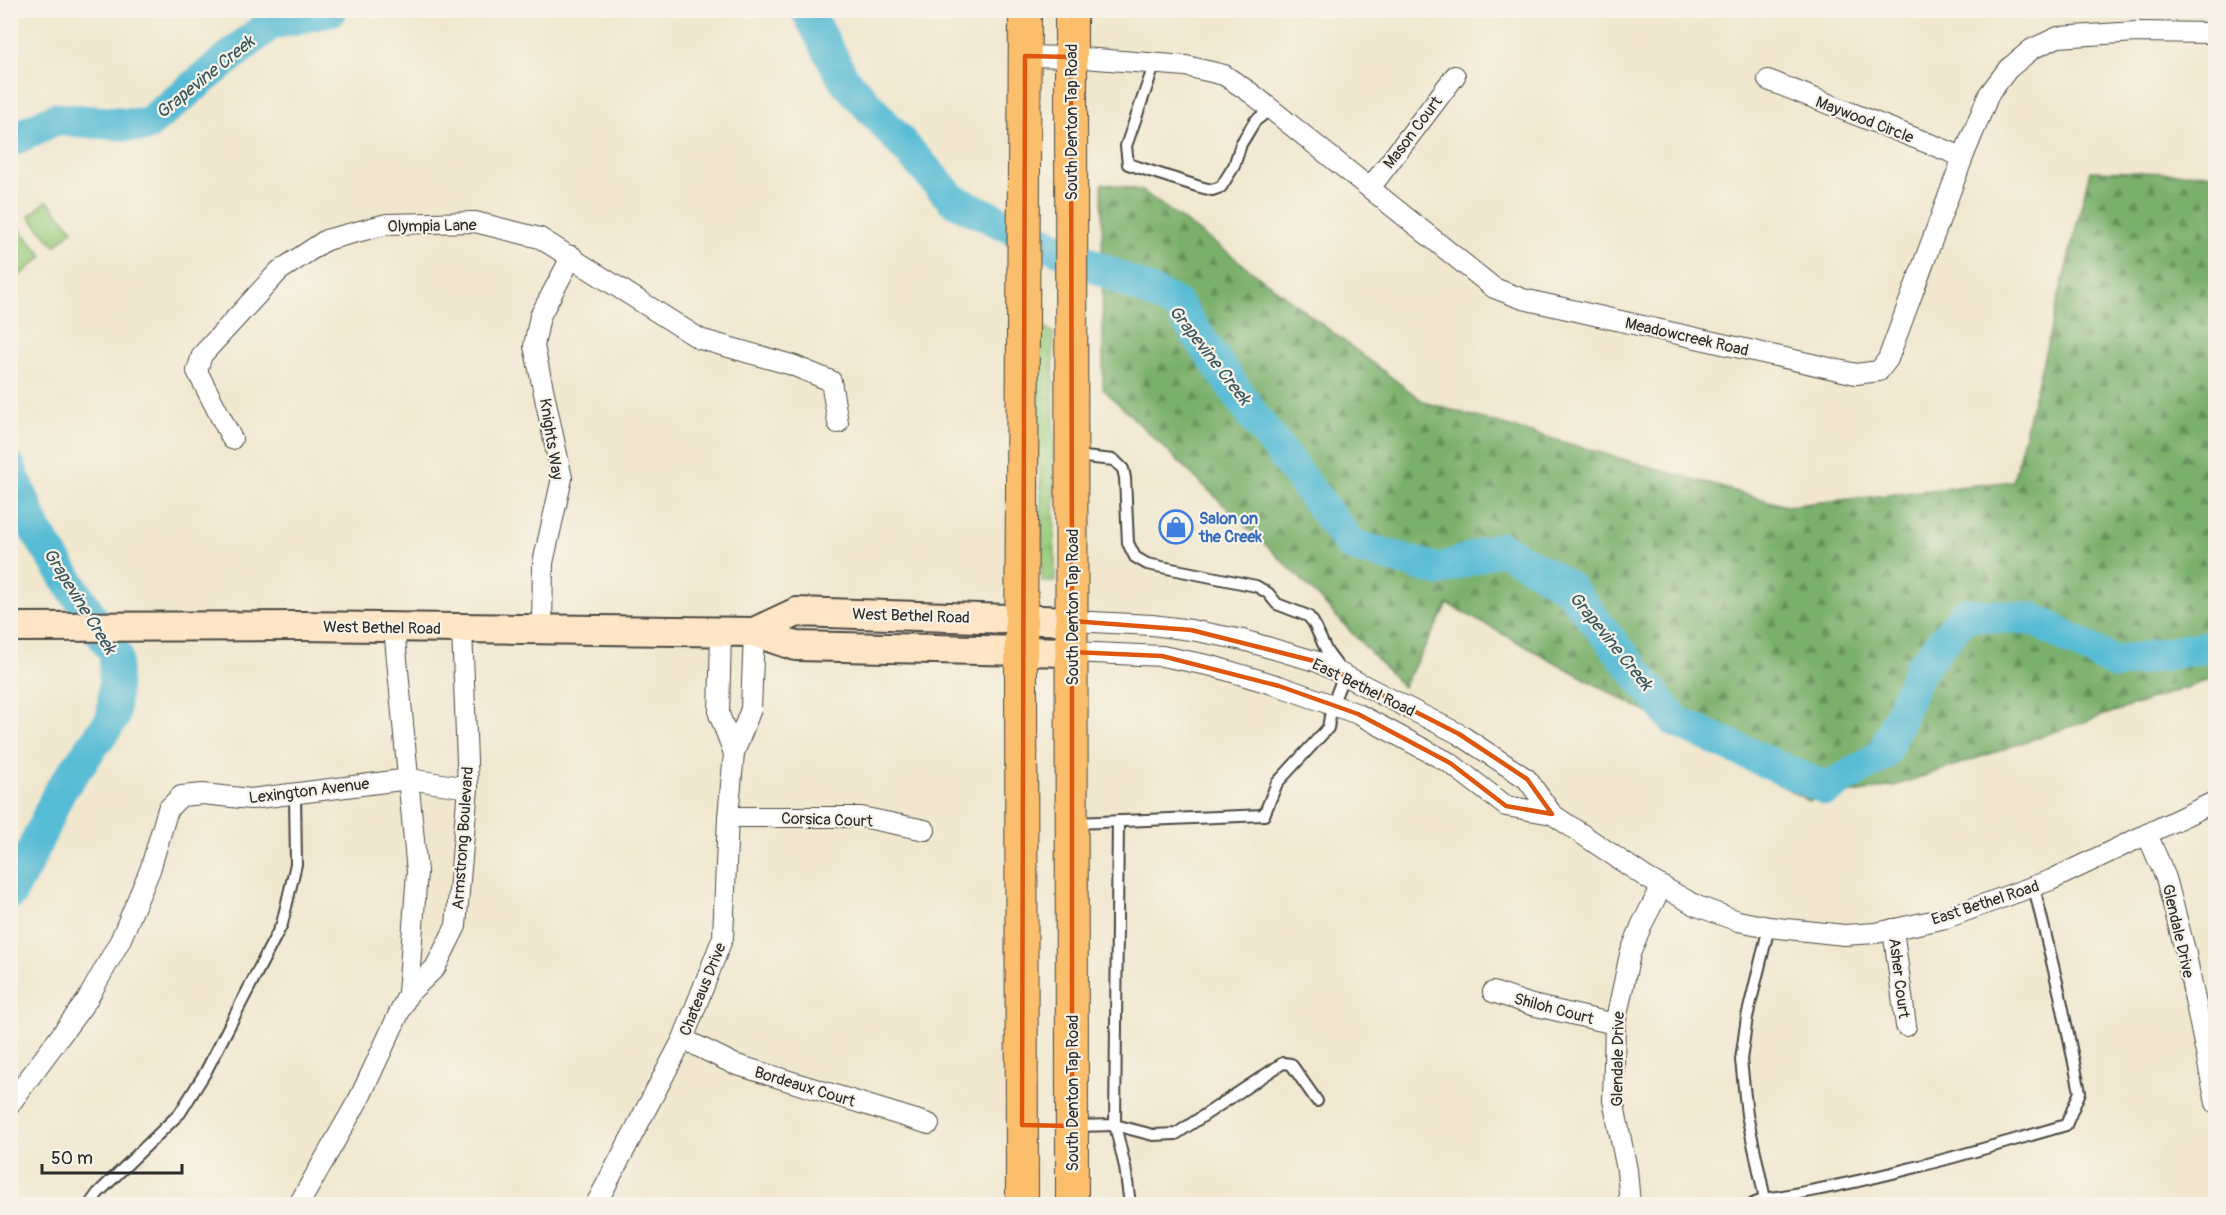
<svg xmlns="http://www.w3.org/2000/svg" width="2226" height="1215" font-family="Pangolin,sans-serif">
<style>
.grass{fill:url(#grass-tufts);stroke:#627c54;stroke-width:1.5}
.forest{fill:url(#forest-firs);stroke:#526e4c;stroke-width:1.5}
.pitch{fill:#98cc7c;stroke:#627c54;stroke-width:1.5}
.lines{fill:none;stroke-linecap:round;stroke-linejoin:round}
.river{stroke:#56bbd4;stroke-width:33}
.lane-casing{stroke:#494743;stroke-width:14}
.street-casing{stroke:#494743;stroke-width:22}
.secondary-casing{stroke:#494743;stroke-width:32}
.primary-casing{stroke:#494743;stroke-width:34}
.lane{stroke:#fff;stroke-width:10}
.street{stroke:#fff;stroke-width:20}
.secondary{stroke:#fde5c5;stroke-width:28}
.primary{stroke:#fabe6d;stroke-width:32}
.marked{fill:none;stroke:#df570e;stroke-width:4.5;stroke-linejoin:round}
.labels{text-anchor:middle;stroke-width:4.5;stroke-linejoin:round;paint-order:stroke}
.street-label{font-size:16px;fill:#2b2b2b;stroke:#f7f3e8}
.shop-label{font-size:16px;font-weight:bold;fill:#366cbe;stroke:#f7f3e8;text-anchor:start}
.water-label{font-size:18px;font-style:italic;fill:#38565e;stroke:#f7f3e8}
</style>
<defs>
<pattern id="grass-tufts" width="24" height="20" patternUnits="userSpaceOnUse" patternTransform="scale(1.5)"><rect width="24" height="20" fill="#98cc7c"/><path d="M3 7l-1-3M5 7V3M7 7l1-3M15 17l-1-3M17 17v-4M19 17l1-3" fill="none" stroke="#83af6b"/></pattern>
<pattern id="forest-firs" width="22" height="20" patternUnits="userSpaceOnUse" patternTransform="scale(1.5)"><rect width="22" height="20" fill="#7ab06c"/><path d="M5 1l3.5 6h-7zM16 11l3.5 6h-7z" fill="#648f59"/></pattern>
</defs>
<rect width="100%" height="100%" fill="#f7f3e8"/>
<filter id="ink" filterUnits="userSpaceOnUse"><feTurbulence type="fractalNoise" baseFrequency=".0167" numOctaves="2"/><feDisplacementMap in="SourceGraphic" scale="12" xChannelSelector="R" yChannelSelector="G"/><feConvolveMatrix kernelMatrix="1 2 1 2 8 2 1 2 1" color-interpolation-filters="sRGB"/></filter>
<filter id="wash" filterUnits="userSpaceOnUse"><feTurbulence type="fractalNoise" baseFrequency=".008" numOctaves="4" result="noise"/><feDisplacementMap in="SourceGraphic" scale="24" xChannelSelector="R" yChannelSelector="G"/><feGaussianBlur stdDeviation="1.35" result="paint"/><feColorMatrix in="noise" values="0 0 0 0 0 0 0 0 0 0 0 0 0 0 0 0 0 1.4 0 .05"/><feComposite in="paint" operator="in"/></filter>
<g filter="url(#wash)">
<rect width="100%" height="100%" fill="#f0e7ce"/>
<polygon class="grass" points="1036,321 1053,333 1055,582 1042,582 1041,482 1037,449"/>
<polygon class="forest" points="2090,171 2215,174 2215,678 1894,786 1809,801 1448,604 1403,687 1300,578 1103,389 1102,183 1141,190 1231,255 1424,402 1786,506 2013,481"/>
<g class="pitch">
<polygon points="47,201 73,230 55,246 29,216"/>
<polygon points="18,227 43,256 11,283 11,233"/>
</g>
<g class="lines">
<g class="river">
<polyline points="807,10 843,78 953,200 1176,304 1252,414 1351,545 1439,570 1501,548 1568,587 1675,721 1827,789 1883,755 1919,670 1965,614 2033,619 2115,663 2216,645"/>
<polyline points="10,141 55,119 145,126 270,24 331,10"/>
<polyline points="10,468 36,531 116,655 113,718 59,792 28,861 10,894"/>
</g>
</g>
</g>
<g filter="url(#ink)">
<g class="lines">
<defs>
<g id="lane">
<polyline points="1155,63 1126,146 1128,164 1200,187 1212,190 1221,187 1234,166 1241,144 1255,121 1271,109"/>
<polyline points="1074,456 1114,460 1123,469 1125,478 1128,543 1135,557 1147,564 1256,586 1268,593 1277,604 1308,616 1313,622 1327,652 1344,675 1332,705 1328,728 1277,783 1264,815 1076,823"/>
<polyline points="1075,1126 1115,1125 1118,821"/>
<path d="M 1765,1199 C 1867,1183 1967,1154 2066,1125 L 2080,1092 L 2060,995 L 2034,887"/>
<polyline points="90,1204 98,1193 180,1113 205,1073 282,924 296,864 295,793"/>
<polyline points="1130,1204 1125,1167 1115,1125 1153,1135 1176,1134 1283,1063 1291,1064 1317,1101"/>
<polyline points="1753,1204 1765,1199 1747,1115 1741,1060 1747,1017 1769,927"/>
</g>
<g id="street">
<polyline points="1025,56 1071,57 1186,66 1224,75 1251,93 1494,288 1523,299 1856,374 1879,371 1888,359 1963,157 1989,94 2008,69 2032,49 2058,37 2136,32 2216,33"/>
<polyline points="1768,80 1963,157"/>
<polyline points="1370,188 1455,76"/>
<polyline points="232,439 197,371 202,355 279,271 326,240 387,224 475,222 540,238 700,339 792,365 831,381 838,423"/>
<polyline points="1072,621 1152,625 1191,630 1243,640 1318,662 1459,734 1527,779 1552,814 1647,878 1697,906 1738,921 1769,927 1844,935 1876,933 1946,918 2051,880 2216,801"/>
<polyline points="542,629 543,563 562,478 534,346 540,316 572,256"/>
<polyline points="721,632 719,714 734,753"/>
<polyline points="1072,652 1162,656 1212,666 1279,686 1358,714 1450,763 1506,806 1552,814"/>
<polyline points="728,817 861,817 925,830"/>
<polyline points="2147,834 2166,878 2185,950 2216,1103"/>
<polyline points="1893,929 1906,1026"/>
<polyline points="1493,992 1532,1005 1615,1024"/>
<polyline points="408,994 435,968 456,926 468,788 462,628"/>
<polyline points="683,1039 734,1064 929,1124"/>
<polyline points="10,1104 87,1000 120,941 150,870 168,809 181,796 203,794 251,799 409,779 468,788"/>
<polyline points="299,1204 360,1097 408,994 417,872 394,628"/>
<polyline points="596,1204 683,1039 723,937 728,817 734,753 751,709 754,632"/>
<polyline points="1630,1204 1627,1170 1613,1100 1615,1024 1630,954 1642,924 1662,886"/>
</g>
<g id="secondary">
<polyline points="10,627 300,626 754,632 796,646 1072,652"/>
<polyline points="754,632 797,612 1072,621"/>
</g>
<g id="primary">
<polyline points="1071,10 1072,1204"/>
<polyline points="1022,1204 1021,652 1025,10"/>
</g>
</defs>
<use href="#lane" class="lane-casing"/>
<use href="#street" class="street-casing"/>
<use href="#secondary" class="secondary-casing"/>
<use href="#primary" class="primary-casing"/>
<use href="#lane" class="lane"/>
<use href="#street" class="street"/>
<use href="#secondary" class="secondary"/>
<use href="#primary" class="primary"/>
</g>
</g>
<path class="marked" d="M 1025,56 L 1071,57 L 1072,621 L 1191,630 L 1318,662 L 1459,734 L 1527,779 L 1552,814 L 1506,806 L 1450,763 L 1358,714 L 1279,686 L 1162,656 L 1072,652 L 1072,1126 L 1022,1125 Z"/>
<defs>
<symbol id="shop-ring" viewBox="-11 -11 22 22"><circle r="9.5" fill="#f7f3e8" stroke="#3f7fe0" stroke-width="1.5"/><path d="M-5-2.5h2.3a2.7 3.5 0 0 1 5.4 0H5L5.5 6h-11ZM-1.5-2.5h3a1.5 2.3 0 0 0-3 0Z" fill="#3f7fe0"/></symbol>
</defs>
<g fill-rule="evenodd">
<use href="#shop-ring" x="1157" y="508" width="38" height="38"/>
</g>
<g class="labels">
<g class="street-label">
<text transform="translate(1865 119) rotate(21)" y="6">Maywood Circle</text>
<text transform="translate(1071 122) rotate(-90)" y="6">South Denton Tap Road</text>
<text transform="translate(1412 132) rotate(-53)" y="6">Mason Court</text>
<text transform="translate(432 225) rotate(-1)" y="6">Olympia Lane</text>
<text transform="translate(1687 336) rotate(13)" y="6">Meadowcreek Road</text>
<text transform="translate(552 439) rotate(81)" y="6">Knights Way</text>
<text transform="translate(1072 607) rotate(-90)" y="6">South Denton Tap Road</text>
<text transform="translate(911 615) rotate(2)" y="6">West Bethel Road</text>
<text transform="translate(382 627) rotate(1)" y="6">West Bethel Road</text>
<text transform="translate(1364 687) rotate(26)" y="6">East Bethel Road</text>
<text transform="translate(309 790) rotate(-7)" y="6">Lexington Avenue</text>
<text transform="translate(827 819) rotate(2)" y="6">Corsica Court</text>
<text transform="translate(462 838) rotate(-86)" y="6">Armstrong Boulevard</text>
<text transform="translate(1985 902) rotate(-18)" y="6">East Bethel Road</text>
<text transform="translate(2179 931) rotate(77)" y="6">Glendale Drive</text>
<text transform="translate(1900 978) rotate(83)" y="6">Asher Court</text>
<text transform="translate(702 989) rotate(-68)" y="6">Chateaus Drive</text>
<text transform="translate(1554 1008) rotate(15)" y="6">Shiloh Court</text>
<text transform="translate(1617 1059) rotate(-89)" y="6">Glendale Drive</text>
<text transform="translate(805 1086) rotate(17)" y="6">Bordeaux Court</text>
<text transform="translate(1072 1093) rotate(-90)" y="6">South Denton Tap Road</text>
</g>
<g class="shop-label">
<text x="1199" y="524">Salon on<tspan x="1199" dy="18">the Creek</tspan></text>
</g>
<g class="water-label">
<text transform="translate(205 77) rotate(-39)" y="6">Grapevine Creek</text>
<text transform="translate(1210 355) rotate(52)" y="6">Grapevine Creek</text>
<text transform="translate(80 601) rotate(58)" y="6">Grapevine Creek</text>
<text transform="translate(1611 641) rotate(51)" y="6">Grapevine Creek</text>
</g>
</g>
<rect width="2226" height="1215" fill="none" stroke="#f7f3e8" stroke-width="36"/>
<path d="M42 1164v9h140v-9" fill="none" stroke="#2b2b2b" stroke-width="3"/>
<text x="51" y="1164" font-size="18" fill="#2b2b2b" stroke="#f7f3e8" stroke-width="4.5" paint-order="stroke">50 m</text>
</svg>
